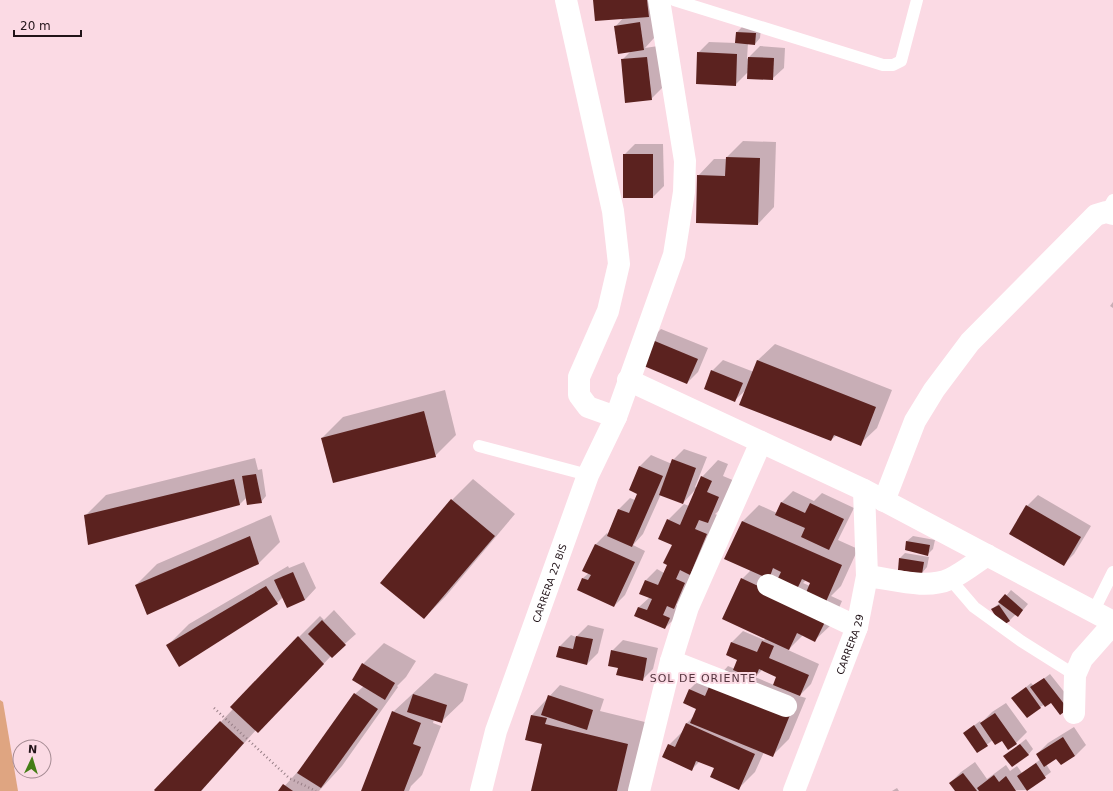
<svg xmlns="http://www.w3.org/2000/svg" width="1113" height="791" font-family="'DejaVu Sans',sans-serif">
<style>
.forest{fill:#dfa581}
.shadow{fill:#0003;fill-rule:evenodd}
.building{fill:#5b221f}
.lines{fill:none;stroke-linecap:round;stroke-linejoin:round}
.path{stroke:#967d85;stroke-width:2.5;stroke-dasharray:1 3;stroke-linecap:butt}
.lane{stroke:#fff;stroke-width:12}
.street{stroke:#fff;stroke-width:22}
.secondary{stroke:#fff;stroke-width:22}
.labels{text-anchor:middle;stroke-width:4;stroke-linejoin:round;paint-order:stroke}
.street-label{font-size:10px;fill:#211318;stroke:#fbdae4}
.neighbourhood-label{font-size:11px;letter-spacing:1px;fill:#54343e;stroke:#fbdae4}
</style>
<rect width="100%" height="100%" fill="#fbdae4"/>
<polygon class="forest" points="0,700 3,702 18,791 0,791"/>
<g class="shadow">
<polygon points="594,0 664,0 654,38 645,48 658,46 662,88 651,99 622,60 631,51 615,27 623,18"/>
<polygon points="742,27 761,28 760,38 755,44 748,43 747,59 760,46 785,48 784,68 772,79 748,72 735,85 698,53 709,42 736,43 737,32"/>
<polygon points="743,141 776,142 774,207 758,224 698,176 714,159 727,159 727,157"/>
<polygon points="635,144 663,144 664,186 653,197 624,155"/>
<polygon points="1113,302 1113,308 1110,306"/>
<polygon points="661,329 708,348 698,372 687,383 650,340"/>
<polygon points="775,344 892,390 877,428 860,444 837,435 831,440 747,389 735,400 712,371 723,360 754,372 758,360"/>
<polygon points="445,390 456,435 435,456 322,438 343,417"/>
<polygon points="684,449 707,457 695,487 697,488 702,477 718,460 728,464 723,476 735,481 724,506 715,514 723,518 685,597 676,605 680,607 676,617 665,628 636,615 639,607 650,597 646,580 657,569 664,573 667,566 673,544 668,520 684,504 689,506 696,489 683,503 661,494 643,534 633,545 645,551 625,595 614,606 583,578 589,573 584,571 596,544 607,533 608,534 619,509 630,498 635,500 638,493 630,490 640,466 651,455 672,464 673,460"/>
<polygon points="255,458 258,470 262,469 266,496 261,502 247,497 240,504 89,544 85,516 106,495"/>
<polygon points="473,479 515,514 445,597 424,618 452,500"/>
<path d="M 793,491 L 814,501 L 822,493 L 854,508 L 838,540 L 858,549 L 841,586 L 831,596 L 842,601 L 832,624 L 815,640 L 803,635 L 788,650 L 819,664 L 811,684 L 799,696 L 806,698 L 789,739 L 772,756 L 764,752 L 755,772 L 738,789 L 715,768 L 700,761 L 692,769 L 669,745 L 684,730 L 686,724 L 694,716 L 697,708 L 690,689 L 706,673 L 717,678 L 728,666 L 735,669 L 738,659 L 727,655 L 732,642 L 743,631 L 764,640 L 766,638 L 742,579 L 751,570 L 726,559 L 743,521 L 759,505 L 777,513 L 782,502 ZM 806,580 L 811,583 L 810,586 L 803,583 ZM 762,670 L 778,676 L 774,685 L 755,677 Z"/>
<polygon points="1038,495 1091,526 1074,554 1063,565 1027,506"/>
<polygon points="271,515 280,542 259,563 147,614 136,585 157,564"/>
<polygon points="913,536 935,540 933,549 928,554 906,550 907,541"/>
<polygon points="905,553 929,557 927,567 922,573 899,569 900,558"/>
<polygon points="304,562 316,588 305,600 283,597 277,603 168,645 189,624 288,566 289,568"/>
<polygon points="1011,590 1028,604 1018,616 1016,614 1009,621 992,609 1001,602"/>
<polygon points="334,610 356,634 331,656 279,711 256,730 201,791 156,791 233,709 231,707 299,637 320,616 324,620"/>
<polygon points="588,625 604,629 598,653 587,664 560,646 571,635 576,637"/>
<polygon points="623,640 658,648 653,669 642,680 619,667 612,651"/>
<polygon points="384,643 416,661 406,677 397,686 398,687 342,766 319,791 280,791 303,766 355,694 364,686 363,664"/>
<polygon points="435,673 468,684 463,701 441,722 434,719 433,723 441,726 422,775 411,786 409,791 362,791 393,712"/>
<polygon points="1050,674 1073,703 1067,709 1051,701 1040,707 1013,698 1031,683 1034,686"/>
<polygon points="560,685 604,699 600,711 649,723 644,791 532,791 543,743 526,739 532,715"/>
<polygon points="1006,703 1027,732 1016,743 1002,739 993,740 977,752 964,733 980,721 981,723 992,712"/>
<polygon points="1074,727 1086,745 1075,756 1057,757 1046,764 1051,772 1027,790 956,791 950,783 961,772 975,762 987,779 1006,765 1010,771 1017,766 1022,773 1041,759 1037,754 1048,743"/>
<polygon points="1026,739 1033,749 1028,755 1005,756"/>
<polygon points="897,788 899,791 892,791"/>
</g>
<g class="building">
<polygon points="593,0 647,0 649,17 595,21"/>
<polygon points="640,22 644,50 618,54 614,26"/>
<polygon points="736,32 756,33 755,45 735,43"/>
<polygon points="697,52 737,54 736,86 696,84"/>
<polygon points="647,57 652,100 625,103 621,59"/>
<polygon points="748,57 774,58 773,80 747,79"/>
<rect x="623" y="154" width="30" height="44"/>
<polygon points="726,157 760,158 758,225 696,223 697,175 725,176"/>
<polygon points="650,339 698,359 687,384 639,364"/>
<polygon points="757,360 876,407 861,446 834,435 831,441 739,405"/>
<polygon points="711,370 743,383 735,402 704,389"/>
<polygon points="424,411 436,457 333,483 321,438"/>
<polygon points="672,459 696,468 683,504 659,495"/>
<polygon points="639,466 663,476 632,547 607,536 618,509 629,513 637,494 629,490"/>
<polygon points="256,474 262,503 247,505 242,476"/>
<polygon points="701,476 712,481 707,492 719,497 708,523 699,520 695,529 707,534 690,575 680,570 676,579 685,583 674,609 667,606 663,615 670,618 665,629 634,616 638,607 647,610 652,599 639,594 645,580 658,585 667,565 663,563 672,545 658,539 667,519 680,525"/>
<polygon points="234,479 240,505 88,545 84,515"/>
<polygon points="451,499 495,536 424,619 380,583"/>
<polygon points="781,502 805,513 810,503 844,519 829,550 801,537 805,528 775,515"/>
<polygon points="1026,505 1081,537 1064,566 1009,534"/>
<polygon points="742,521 842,565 825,604 805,595 810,583 802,579 796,591 776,582 781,572 773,568 769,579 724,559"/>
<polygon points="250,536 259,564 147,615 135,585"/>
<polygon points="906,541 930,545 928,556 905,550"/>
<polygon points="595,544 635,562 614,607 577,590 582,578 588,580 591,575 582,571"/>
<polygon points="899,558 924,562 922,574 898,570"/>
<polygon points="293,572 305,600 287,608 274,580"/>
<polygon points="741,578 827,618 815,642 797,633 789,650 722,619"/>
<polygon points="266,586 278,604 179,667 166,645"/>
<polygon points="1005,594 1023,610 1018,617 998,602"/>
<polygon points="999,605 1010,621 1002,626 991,609"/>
<polygon points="322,620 346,645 332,658 308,634"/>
<polygon points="298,636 324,664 258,733 230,707"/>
<polygon points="576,636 593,639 587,665 556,657 559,646 573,649"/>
<polygon points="762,641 774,646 769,658 809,675 800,696 773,685 776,677 759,669 755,679 733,670 737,660 726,655 731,642 757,652"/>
<polygon points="611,650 647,658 643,681 616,675 618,668 608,666"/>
<polygon points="362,663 395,683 385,700 352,680"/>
<polygon points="1044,678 1068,709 1060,715 1051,703 1045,707 1030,687"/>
<polygon points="711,682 790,715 773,757 690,723 696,709 683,703 689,689 705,696"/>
<polygon points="1026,687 1041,708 1027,718 1011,698"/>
<polygon points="354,693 378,709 321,788 297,773"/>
<polygon points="413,694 447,705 442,723 407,712"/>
<polygon points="548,695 593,710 587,730 541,715"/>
<polygon points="392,711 421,723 413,744 421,747 404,791 361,791"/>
<polygon points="995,713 1017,744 1008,750 1002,741 995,745 980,723"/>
<polygon points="531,715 547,718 545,724 628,744 617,791 531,791 542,744 525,740"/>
<polygon points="220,721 244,743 201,791 155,791 154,790"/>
<polygon points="686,723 755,754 739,790 710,777 714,768 696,761 692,771 662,757 668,744 675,747"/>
<polygon points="974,725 988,746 977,753 963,733"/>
<polygon points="1063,737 1075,756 1061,765 1056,759 1044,767 1036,754"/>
<polygon points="1020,744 1029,755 1012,767 1003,756"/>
<polygon points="1036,763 1046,778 1027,791 1017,776"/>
<polygon points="963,773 977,791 955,791 949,783"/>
<polygon points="994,775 999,782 1006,776 1016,791 979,791 977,788"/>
<polygon points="283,784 293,791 278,791"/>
</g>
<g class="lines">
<polyline class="path" points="214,708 289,778 316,791"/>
<g class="lane">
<polyline points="674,0 883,65 893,65 901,61 917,0"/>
<polyline points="1106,212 1113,200"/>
<polyline points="479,446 588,475"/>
<polyline points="950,579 974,607 1021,641 1075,675"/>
<polyline points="1093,612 1113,572"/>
</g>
<g class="street">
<polyline points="566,0 613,211 619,264 608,311 579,377 579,395 588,407 616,417"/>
<polyline points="628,380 864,490 1113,622"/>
<polyline points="884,501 915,421 934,390 970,342 1096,215 1106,212 1113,214"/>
<path d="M 867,576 C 893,579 926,590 950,579 C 963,573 975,563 987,555"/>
<polyline points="768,585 857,627"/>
<polyline points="671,661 786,706"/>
<polyline points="1074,713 1075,675 1082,659 1113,624"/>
<path id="s1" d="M 481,791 L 496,731 L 588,475 L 616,417 L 674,255 L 684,192 L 685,161 L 659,0"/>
<polyline points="639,791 671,661 688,607 761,442"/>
</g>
<path class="secondary" id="s2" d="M 794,791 L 857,627 L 867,576 L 864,490"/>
</g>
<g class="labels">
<g class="street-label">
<text dy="4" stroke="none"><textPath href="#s1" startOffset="219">CARRERA 22 BIS</textPath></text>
<text dy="4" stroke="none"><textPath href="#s2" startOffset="157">CARRERA 29</textPath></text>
</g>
<g class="neighbourhood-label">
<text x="703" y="682">SOL DE ORIENTE</text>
</g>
</g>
<g transform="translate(32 759) rotate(4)"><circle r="19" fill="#fbdae4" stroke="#a48a92"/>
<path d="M0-3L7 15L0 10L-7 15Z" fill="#447d15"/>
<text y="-6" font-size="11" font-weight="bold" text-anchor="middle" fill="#211318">N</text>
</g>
<path d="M14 30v6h67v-6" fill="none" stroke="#211318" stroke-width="2"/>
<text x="20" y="30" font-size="12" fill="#211318" stroke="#fbdae4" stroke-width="3" paint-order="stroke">20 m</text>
</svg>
